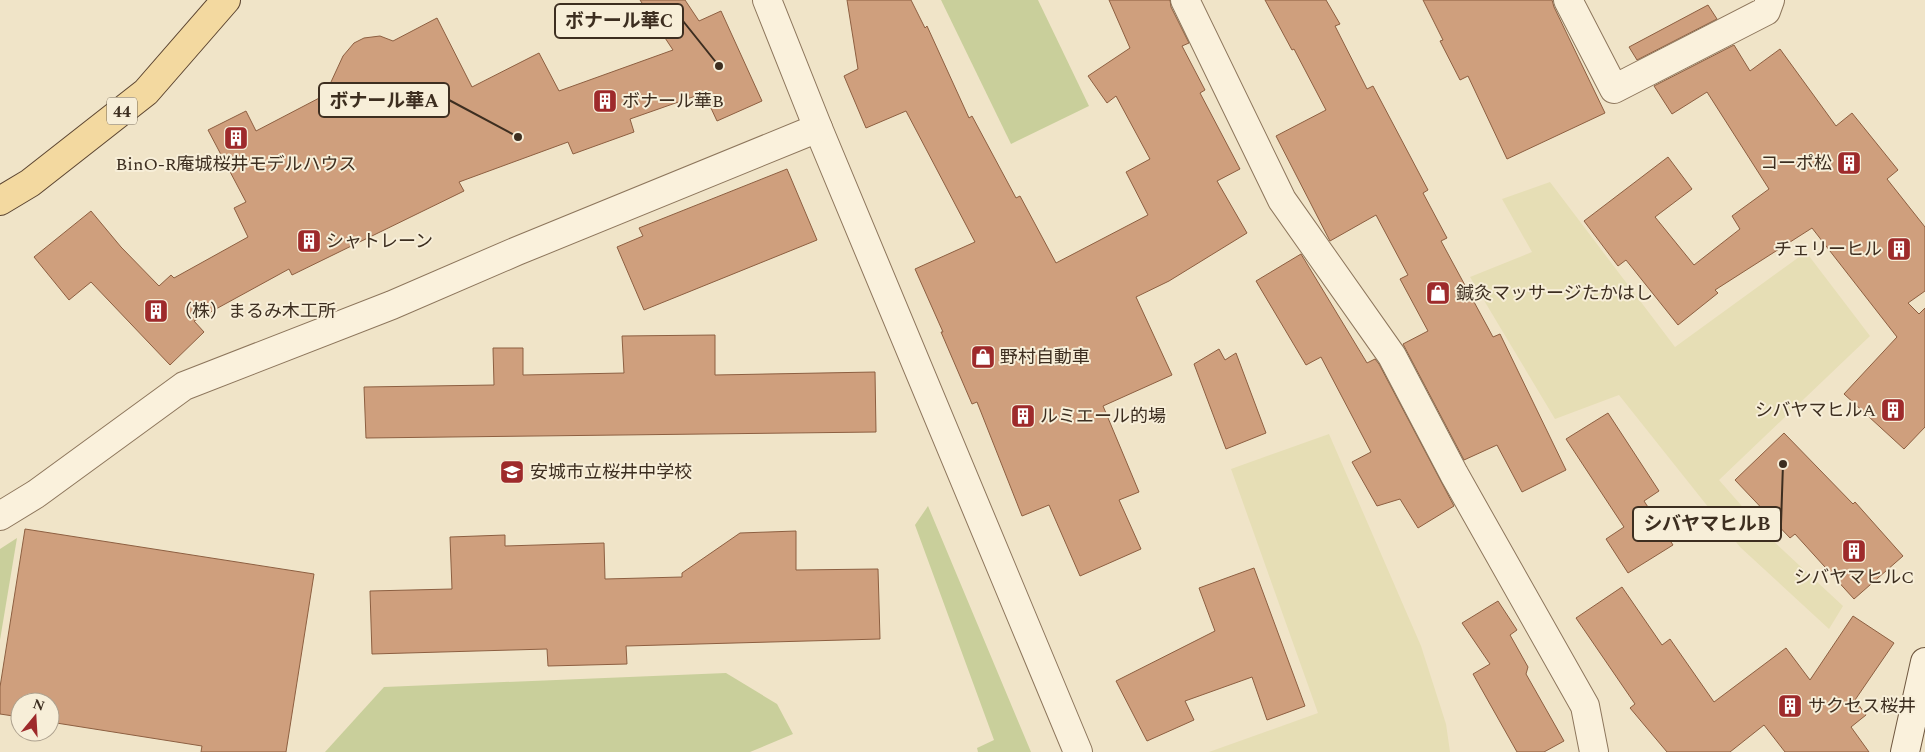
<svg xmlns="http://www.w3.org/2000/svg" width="1925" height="752" font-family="Spectral,'Noto Sans JP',serif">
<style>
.farmland{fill:#e6deb5}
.green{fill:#c9cf9b}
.building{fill:#cf9f7d;stroke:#8d5f41}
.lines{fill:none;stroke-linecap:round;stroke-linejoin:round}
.street-casing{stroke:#8d765c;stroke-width:30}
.secondary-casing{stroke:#6f573f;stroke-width:30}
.primary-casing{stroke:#5b4430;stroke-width:30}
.street{stroke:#faf1dc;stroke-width:28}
.secondary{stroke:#faf1dc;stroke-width:28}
.primary{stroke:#f3d9a0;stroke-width:28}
.labels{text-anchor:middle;stroke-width:4;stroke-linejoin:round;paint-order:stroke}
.shield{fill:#f7eed8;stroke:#756857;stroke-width:1}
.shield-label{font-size:16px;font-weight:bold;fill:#3d2e20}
.poi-label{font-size:18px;fill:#3d2e20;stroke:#f7eed8;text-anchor:start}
.leader{fill:none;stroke:#3d2e20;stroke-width:2}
.callout-dot{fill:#3d2e20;stroke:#f7eed8;stroke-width:2}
.callout{fill:#f7eed8;stroke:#3d2e20;stroke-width:2}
.callout-label{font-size:19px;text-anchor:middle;font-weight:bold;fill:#3d2e20}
</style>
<rect width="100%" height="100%" fill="#f0e4c8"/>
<g class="farmland">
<polygon points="1550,182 1675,347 1806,252 1870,336 1719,480 1769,537 1843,606 1829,629 1740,547 1619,395 1555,419 1470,277 1532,252 1502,199"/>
<polygon points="1329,434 1421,646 1446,724 1450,752 1209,752 1318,713 1231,469"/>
</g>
<g class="green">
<polygon points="941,0 1038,0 1089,106 1011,144"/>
<polygon points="928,506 1031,752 978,752 977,748 994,740 915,525"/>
<polygon points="17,538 0,640 0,549"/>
<polygon points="726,673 777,704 793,734 750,752 325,752 384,687"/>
</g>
<g class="building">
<polygon points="640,0 685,0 699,21 721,11 762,101 717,121 704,93 630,119 634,132 573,154 568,142 459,182 464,191 292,275 289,269 194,321 204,332 170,365 91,282 69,300 34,257 91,211 121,247 159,286 171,275 174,278 248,237 234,208 246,202 208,130 246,111 256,131 325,95 343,56 354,43 364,38 380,36 393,41 437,18 472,87 539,53 559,91 673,50"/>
<polygon points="847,0 911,0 925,28 927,26 969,118 972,116 1016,198 1020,196 1056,263 1148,215 1126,172 1150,159 1116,96 1107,103 1088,76 1130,48 1109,0 1170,0 1171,7 1189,43 1182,46 1205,90 1200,93 1240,169 1217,181 1247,233 1169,281 1136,297 1172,375 1103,406 1139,492 1119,500 1141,549 1080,576 1049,505 1022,516 977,402 972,404 941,332 943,332 915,269 975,242 906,111 866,128 844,76 858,69"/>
<polygon points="1265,0 1326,0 1340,24 1335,26 1367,89 1373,86 1428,190 1423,193 1447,238 1441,241 1493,337 1500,334 1566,470 1522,492 1497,445 1464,460 1403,344 1428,331 1400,279 1408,275 1376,215 1330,241 1276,136 1326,110 1294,49 1292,50"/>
<polygon points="1423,0 1552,0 1554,7 1605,113 1507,159 1468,76 1460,80 1440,41 1443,40"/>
<polygon points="1708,5 1717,19 1637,60 1629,47"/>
<polygon points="1734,45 1750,71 1780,49 1836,126 1852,113 1898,170 1887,179 1925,227 1925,291 1908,303 1919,314 1925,308 1925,427 1904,449 1844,394 1897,337 1812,228 1715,290 1718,293 1678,325 1626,260 1618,266 1584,221 1668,157 1692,189 1655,217 1694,265 1740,229 1732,216 1769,189 1707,92 1672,114 1654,86"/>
<polygon points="787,169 817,240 644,310 617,247 643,236 639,228"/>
<polygon points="1301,254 1367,363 1375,359 1379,364 1454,506 1418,528 1400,499 1377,506 1352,462 1371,452 1321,357 1306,365 1256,281"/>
<polygon points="715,335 715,375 875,372 876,432 366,438 364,387 494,385 493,348 523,348 523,375 624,373 622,336"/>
<polygon points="1219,349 1225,360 1236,353 1266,433 1226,449 1194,364"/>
<polygon points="1608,413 1659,491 1644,501 1673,545 1628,573 1606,539 1624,527 1566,439"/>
<polygon points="1784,433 1853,504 1855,502 1903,556 1854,599 1795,534 1790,538 1735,480"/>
<polygon points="25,529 314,574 286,752 201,752 202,746 50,722 50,702 20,702 20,717 0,714 0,687"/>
<polygon points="796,531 796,570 878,569 880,639 626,646 627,664 548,666 547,649 372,654 370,591 452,589 450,537 505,535 505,546 604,543 605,579 682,577 682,573 740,533"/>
<polygon points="1254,568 1305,706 1267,720 1252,677 1185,701 1194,720 1147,741 1116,681 1215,631 1199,588"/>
<polygon points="1622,587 1662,645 1670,639 1714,702 1786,648 1810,680 1853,616 1894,643 1855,700 1866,715 1851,727 1869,752 1785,752 1764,725 1730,752 1667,752 1630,708 1635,704 1576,618"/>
<polygon points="1498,601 1517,630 1510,635 1528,667 1526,674 1564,741 1544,752 1517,752 1473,674 1490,664 1462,623"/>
</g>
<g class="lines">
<defs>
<g id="street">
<polyline points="767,0 818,128 1078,752"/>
<polyline points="1185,0 1282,200 1392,356 1454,474 1585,706 1594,752"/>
<polyline points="1568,0 1614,89 1766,11 1770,0"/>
<polyline points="0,516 36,494 184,386 392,305 517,251 818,128"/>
</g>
<polyline id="secondary" points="1905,752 1925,662"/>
<polyline id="primary" points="0,201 30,183 146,92 226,0"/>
</defs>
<use href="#street" class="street-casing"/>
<use href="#secondary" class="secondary-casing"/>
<use href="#primary" class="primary-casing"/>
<use href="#street" class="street"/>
<use href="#secondary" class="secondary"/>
<use href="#primary" class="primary"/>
</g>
<defs>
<symbol id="building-square" viewBox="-11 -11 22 22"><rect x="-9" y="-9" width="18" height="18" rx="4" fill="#9e2a2b" stroke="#f7eed8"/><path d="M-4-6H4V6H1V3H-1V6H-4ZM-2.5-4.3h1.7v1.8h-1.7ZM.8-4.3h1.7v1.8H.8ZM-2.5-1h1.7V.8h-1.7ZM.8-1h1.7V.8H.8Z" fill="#fff"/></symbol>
<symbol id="shop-square" viewBox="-11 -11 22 22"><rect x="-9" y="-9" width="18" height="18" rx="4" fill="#9e2a2b" stroke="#f7eed8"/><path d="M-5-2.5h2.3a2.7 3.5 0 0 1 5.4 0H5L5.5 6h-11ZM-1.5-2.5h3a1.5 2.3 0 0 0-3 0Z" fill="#fff"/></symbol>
<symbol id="school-square" viewBox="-11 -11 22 22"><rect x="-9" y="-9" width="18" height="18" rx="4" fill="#9e2a2b" stroke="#f7eed8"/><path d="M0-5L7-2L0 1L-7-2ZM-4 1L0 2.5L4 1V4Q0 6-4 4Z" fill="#fff"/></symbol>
</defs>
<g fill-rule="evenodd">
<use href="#building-square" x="591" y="87" width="28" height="28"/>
<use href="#building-square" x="222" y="124" width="28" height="28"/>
<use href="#building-square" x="1835" y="149" width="28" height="28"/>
<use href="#building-square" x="295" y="227" width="28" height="28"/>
<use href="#building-square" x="1885" y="235" width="28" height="28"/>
<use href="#shop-square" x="1424" y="279" width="28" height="28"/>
<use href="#building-square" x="142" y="297" width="28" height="28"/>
<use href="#shop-square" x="969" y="343" width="28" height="28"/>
<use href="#building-square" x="1879" y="396" width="28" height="28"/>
<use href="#building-square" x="1009" y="402" width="28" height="28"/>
<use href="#school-square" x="498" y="458" width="28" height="28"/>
<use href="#building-square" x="1840" y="537" width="28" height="28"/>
<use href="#building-square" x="1776" y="692" width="28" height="28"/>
</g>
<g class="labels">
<rect class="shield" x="107" y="97.5" width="30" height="27" rx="4"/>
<g class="shield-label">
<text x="122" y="117">44</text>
</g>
<g class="poi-label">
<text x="622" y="107">ボナール華B</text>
<text x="1832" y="169" text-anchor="end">コーポ松</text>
<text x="236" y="170" text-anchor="middle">BinO‐R庵城桜井モデルハウス</text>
<text x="326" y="247">シャトレーン</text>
<text x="1882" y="255" text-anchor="end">チェリーヒル</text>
<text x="1456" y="299">鍼灸マッサージたかはし</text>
<text x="174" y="317">（株）まるみ木工所</text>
<text x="1000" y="363">野村自動車</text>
<text x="1876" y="416" text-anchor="end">シバヤマヒルA</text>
<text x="1040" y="422">ルミエール的場</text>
<text x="530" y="478">安城市立桜井中学校</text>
<text x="1854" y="583" text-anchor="middle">シバヤマヒルC</text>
<text x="1808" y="712">サクセス桜井</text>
</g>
</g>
<path class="leader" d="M719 66L683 21M518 137L449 100M1783 464L1781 524"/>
<g class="callout-dot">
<circle cx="719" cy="66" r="5"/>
<circle cx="518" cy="137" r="5"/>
<circle cx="1783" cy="464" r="5"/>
</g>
<g class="callout">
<rect x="555" y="4" width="128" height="34" rx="5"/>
<rect x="319" y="83" width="130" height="34" rx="5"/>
<rect x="1633" y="507" width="148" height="34" rx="5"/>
</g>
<g class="callout-label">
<text x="619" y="27">ボナール華C</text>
<text x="384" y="107">ボナール華A</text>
<text x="1707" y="530">シバヤマヒルB</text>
</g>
<g transform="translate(35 717) rotate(18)"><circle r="24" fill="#f7eed8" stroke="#ada18e"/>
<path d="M0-4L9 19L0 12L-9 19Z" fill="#9e2a2b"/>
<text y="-8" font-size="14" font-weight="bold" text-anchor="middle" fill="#3d2e20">N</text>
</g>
</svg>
